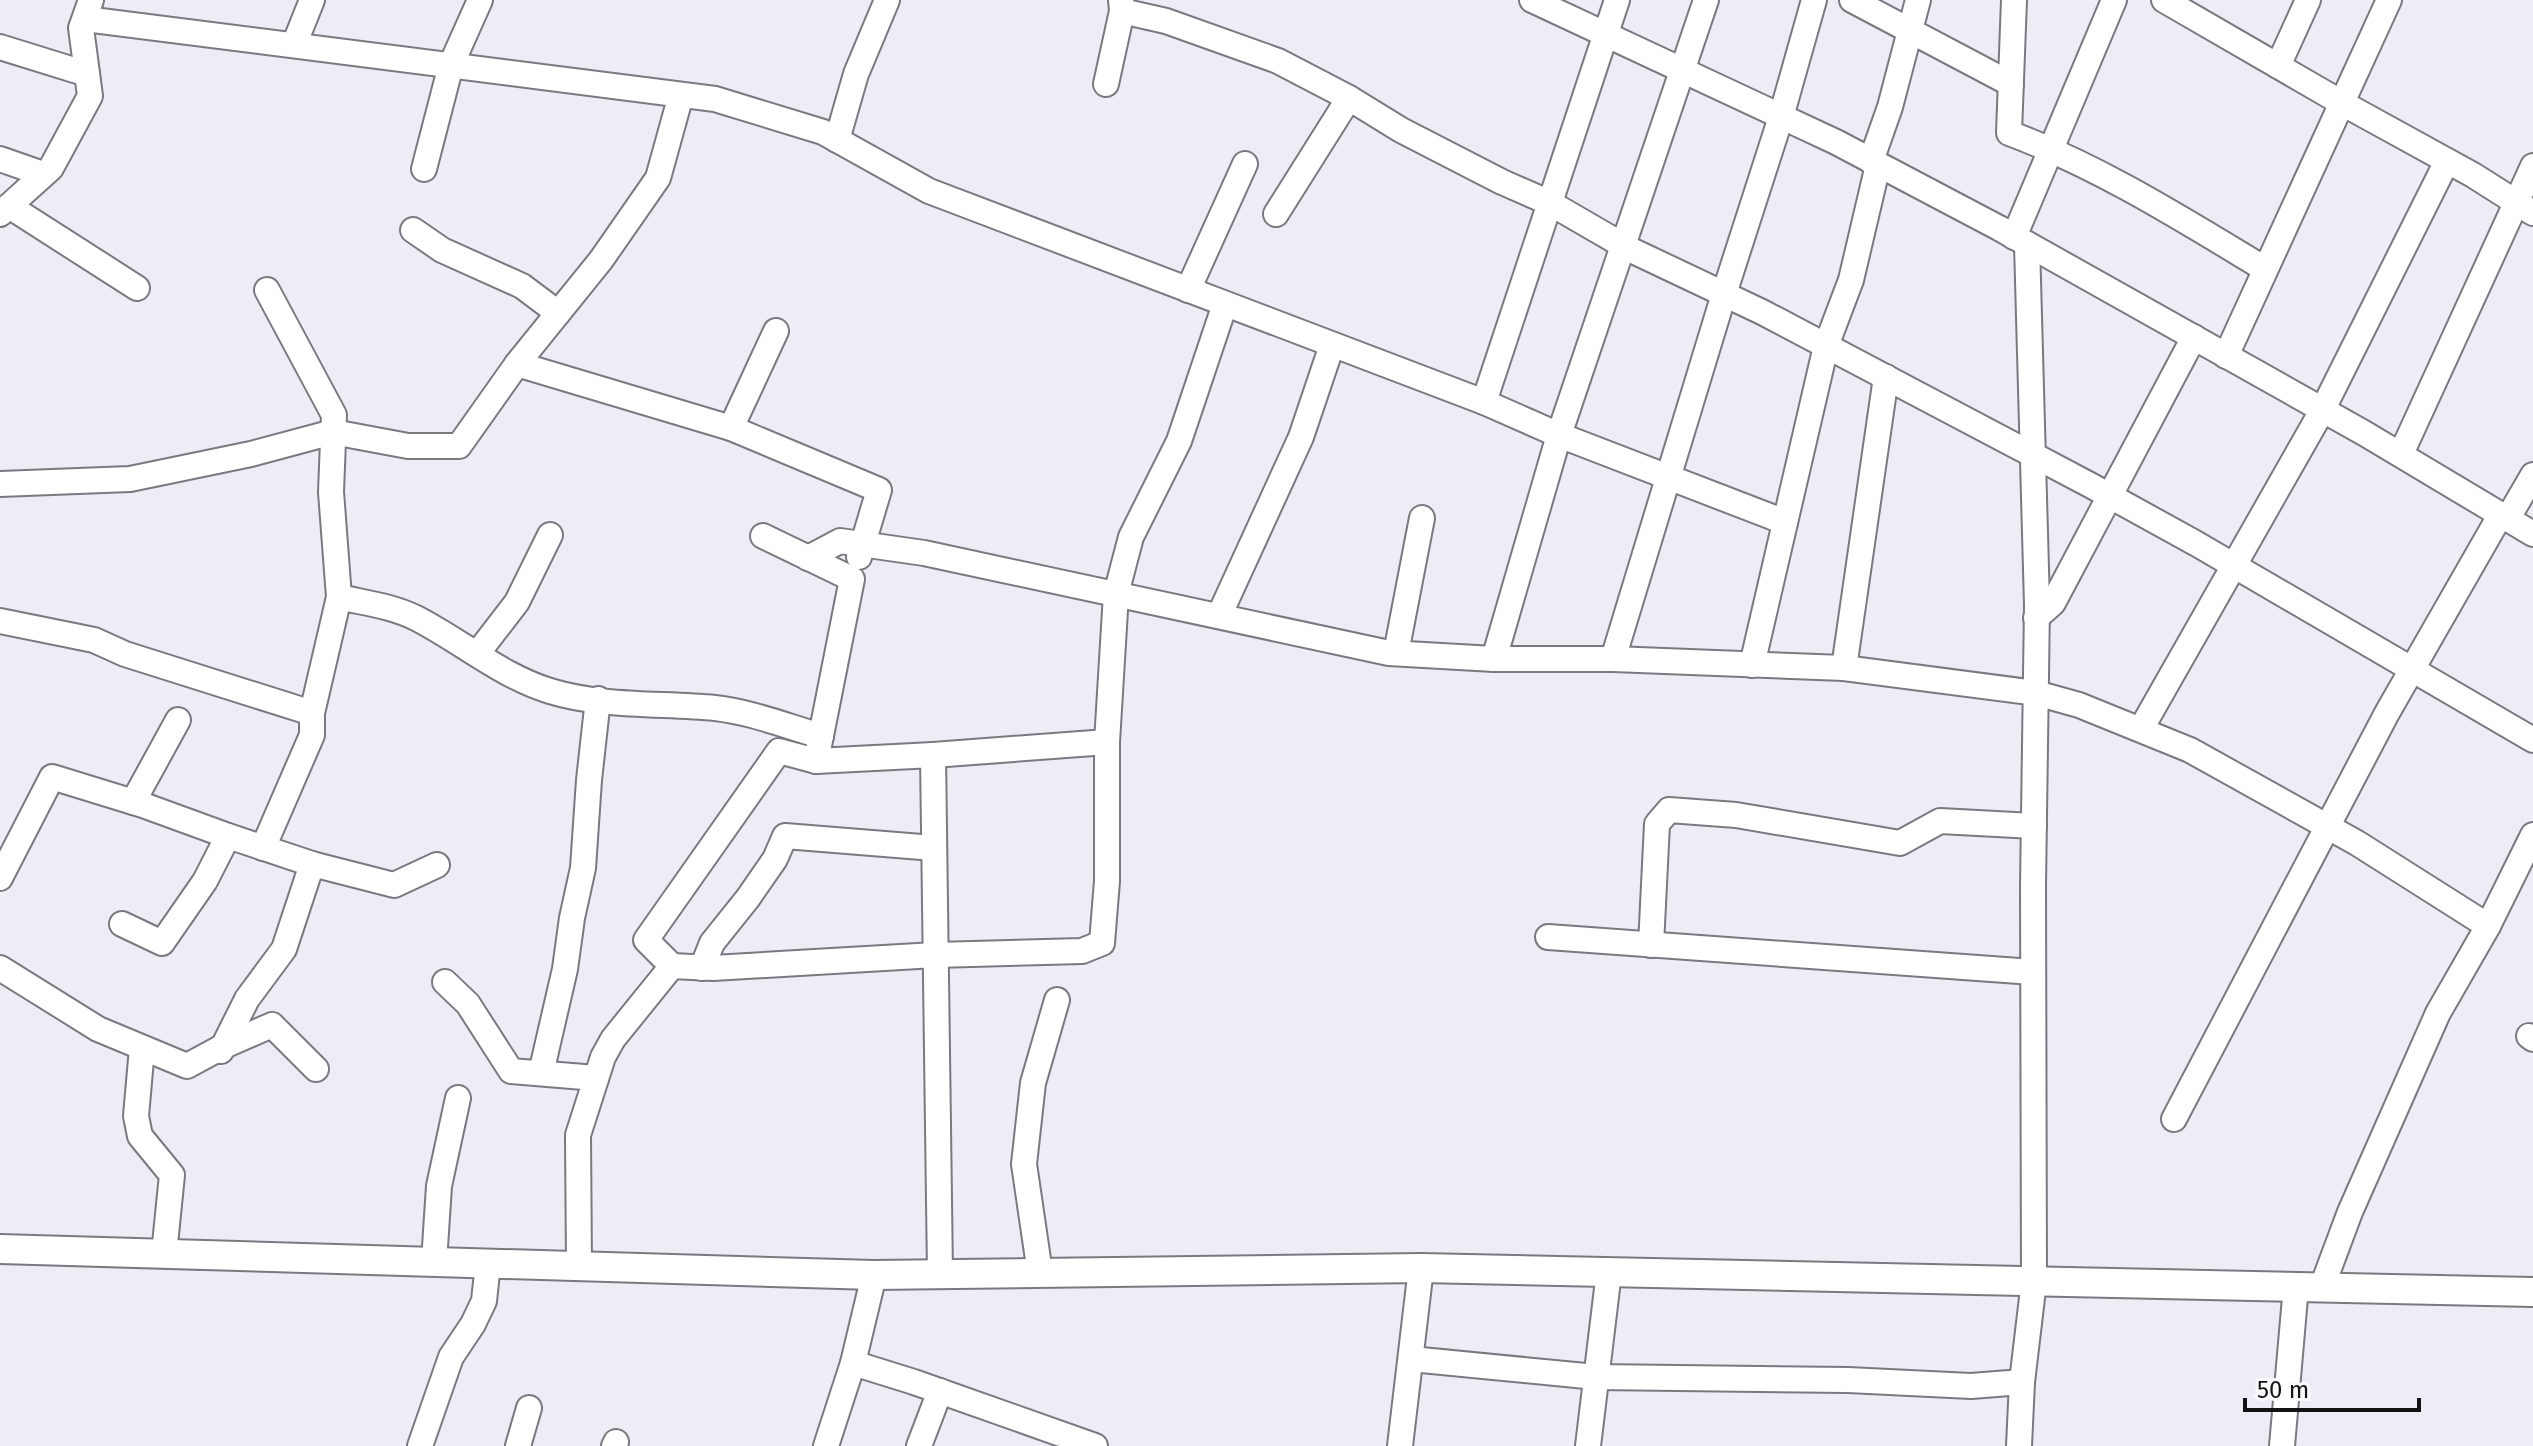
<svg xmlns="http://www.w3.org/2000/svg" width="2533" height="1446" font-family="'Fira Sans',sans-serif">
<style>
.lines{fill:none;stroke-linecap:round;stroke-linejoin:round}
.minor-casing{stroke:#7a7980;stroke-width:28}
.tertiary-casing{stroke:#7a7980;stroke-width:32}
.minor{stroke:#fff;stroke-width:24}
.tertiary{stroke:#fff;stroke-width:28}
</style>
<rect width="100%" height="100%" fill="#eeedf5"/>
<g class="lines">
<defs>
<g id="minor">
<polyline points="1532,0 1836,142 1999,228 2364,433 2533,534"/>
<polyline points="1852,0 2011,84"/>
<path d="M 2014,0 L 2009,133 C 2100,167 2182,219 2265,269"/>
<polyline points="2164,0 2342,103 2473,175 2533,213"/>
<polyline points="1122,11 1166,21 1278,61 1349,98 1401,130 1502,182 1550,203 1631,250 1762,312 2090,485 2197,544 2533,740"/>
<polyline points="85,19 715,99 823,132 929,191 1484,402 1559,435 1785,522"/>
<polyline points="294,45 312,0"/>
<polyline points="0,47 87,74"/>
<polyline points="2278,66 2308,0"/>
<polyline points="1106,84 1122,11 1121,0"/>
<polyline points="837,140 856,74 887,0"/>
<polyline points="0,159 43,174"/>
<polyline points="1871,161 1890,107 1918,0"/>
<polyline points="424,169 451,65 480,0"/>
<polyline points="9,206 137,288"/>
<polyline points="0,214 51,168 90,96 81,28 91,0"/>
<polyline points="1276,214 1349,98"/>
<polyline points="413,230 442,250 522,286 558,313"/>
<polyline points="2014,237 2114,0"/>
<polyline points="1188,290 1245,164"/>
<polyline points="776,331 731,428 879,490 859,557"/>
<polyline points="2226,356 2389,0"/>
<polyline points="517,364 731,428"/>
<polyline points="1484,402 1617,0"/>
<polyline points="2401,454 2533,166"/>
<polyline points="0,484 130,479 251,454 333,432 408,446 459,446 517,364 601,260 658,178 681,95"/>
<polyline points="2508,518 2533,475"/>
<polyline points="763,536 852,579 816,761 933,755 940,1274"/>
<polyline points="808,558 840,541 924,553 1389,653 1494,659 1613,659 1844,668 2036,693 2079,705 2190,750 2357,843 2488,926"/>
<path d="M 339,597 C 365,603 392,606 416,618 C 461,641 501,676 550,691 C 602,707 661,703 715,708 C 751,712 786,726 821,736"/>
<polyline points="1219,616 1301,437 1332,345"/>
<polyline points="2036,618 2053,603 2194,337"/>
<polyline points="0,621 94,640 125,654 312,713"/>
<polyline points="1396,653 1422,518"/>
<polyline points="477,654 517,602 550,535"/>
<polyline points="1494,659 1559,435 1706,0"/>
<polyline points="1613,659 1724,294 1781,117 1814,0"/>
<polyline points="1752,665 1826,346 1851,280 1878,165"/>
<polyline points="1844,668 1886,377"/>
<polyline points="2141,729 2323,409 2447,161"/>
<polyline points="933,755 1107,742"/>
<polyline points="133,802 178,720"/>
<polyline points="263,848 312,735 312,713 339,597 331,492 334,415 267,290"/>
<polyline points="0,878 52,777 143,805 228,836 312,864 394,885 437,865"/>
<polyline points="122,924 162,943 205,881 228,836"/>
<polyline points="1548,937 2033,972"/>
<polyline points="1651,945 1657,824 1669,810 1736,815 1900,843 1940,821 2034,826"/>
<polyline points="672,966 646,940 779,751 816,761"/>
<polyline points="0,968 98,1029 187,1066 224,1046 272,1025 316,1069"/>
<polyline points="702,968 712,943 748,898 775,859 785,836 934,848"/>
<polyline points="445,982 468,1004 511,1071 596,1078"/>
<polyline points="2529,1036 2533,1039"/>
<polyline points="142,1048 136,1116 140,1136 172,1175 164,1254"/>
<polyline points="221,1051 247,999 284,949 312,864"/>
<polyline points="541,1073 565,969 572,918 583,868 589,780 598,699"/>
<polyline points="2174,1119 2387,713 2501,514"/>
<polyline points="434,1262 439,1186 458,1098"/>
<polyline points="579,1266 578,1135 603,1057 613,1039 672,966 713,968 935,955 1082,951 1102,943 1107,881 1107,742 1116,594 1131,537 1179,441 1225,304"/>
<polyline points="1040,1273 1024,1164 1033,1083 1057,1000"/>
<polyline points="2322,1287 2350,1212 2438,1013 2488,926 2533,835"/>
<polyline points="1411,1359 1596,1377 1848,1380 1971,1386 2022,1382"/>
<polyline points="853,1363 914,1382 1095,1446"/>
<polyline points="420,1446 451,1357 473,1324 484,1301 488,1263"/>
<polyline points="518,1446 529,1408"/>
<polyline points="614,1446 616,1442"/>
<polyline points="826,1446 853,1363 874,1275"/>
<polyline points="919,1446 940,1391"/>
<polyline points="1400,1446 1421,1268"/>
<polyline points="1588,1446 1609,1272"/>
<polyline points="2019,1446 2022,1382 2034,1281 2033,886 2037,605 2027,244"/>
<polyline points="2282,1446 2296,1286"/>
</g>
<polyline id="tertiary" points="0,1249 874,1275 1421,1268 2533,1292"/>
</defs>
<use href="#minor" class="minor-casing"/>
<use href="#tertiary" class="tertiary-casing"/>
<use href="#minor" class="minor"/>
<use href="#tertiary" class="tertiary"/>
</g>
<path d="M2245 1398v12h174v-12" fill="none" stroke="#131215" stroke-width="4"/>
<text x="2257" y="1398" font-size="24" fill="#131215" stroke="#fbfbfe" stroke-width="6" paint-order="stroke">50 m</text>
</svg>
